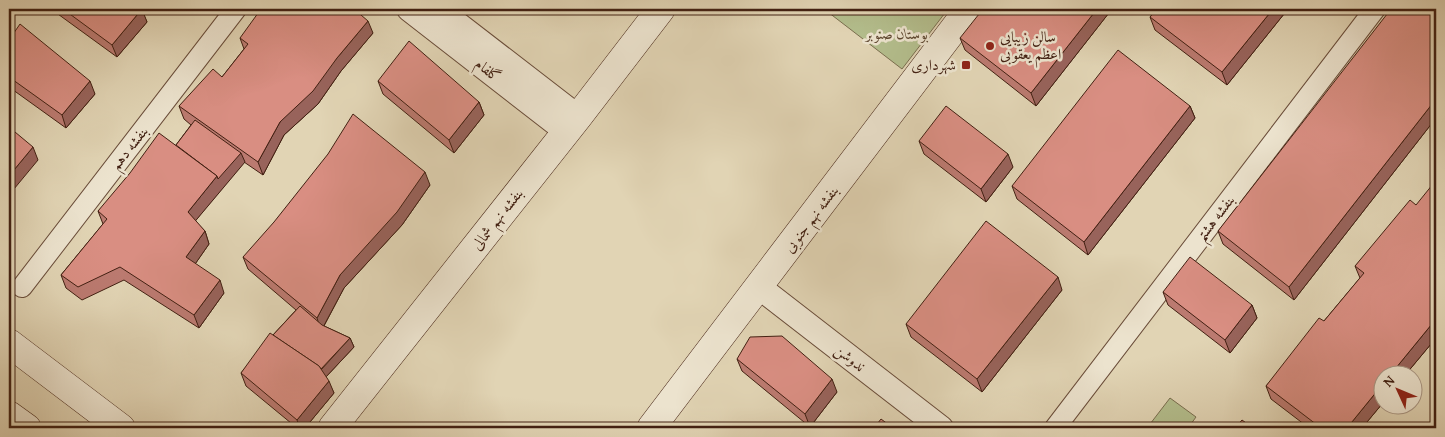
<svg xmlns="http://www.w3.org/2000/svg" width="1445" height="437" font-family="'Gentium Book Plus',Amiri,serif">
<style>
.green{fill:#b3bd8c;stroke:#7a6e4f}
.lines{fill:none;stroke-linecap:round;stroke-linejoin:round}
.minor-casing{stroke:#6a4d3a;stroke-width:22}
.tertiary-casing{stroke:#6a4d3a;stroke-width:26}
.secondary-casing{stroke:#422012;stroke-width:29}
.minor{stroke:#ece3ce;stroke-width:20}
.tertiary{stroke:#ece3ce;stroke-width:24}
.secondary{stroke:#ece3ce;stroke-width:28}
.wall{fill:#bb7a70;stroke:#422012}
.shaded-wall{fill:#98635b;stroke:#422012}
.building{fill:#d98e82;stroke:#422012}
.poi-dot{fill:#8f2418;stroke:#ece3ce;stroke-width:2}
.labels{text-anchor:middle;stroke-width:5;stroke-linejoin:round;paint-order:stroke}
.park-label{font-size:15px;font-style:italic;fill:#5e4730;stroke:#ece3ce}
.poi-label{font-size:15px;fill:#422012;stroke:#ece3ce;text-anchor:start}
.street-label{font-size:15px;fill:#422012;stroke:#ece3ce}
</style>
<rect width="100%" height="100%" fill="#e1d4b4"/>
<filter id="stains"><feTurbulence type="fractalNoise" baseFrequency=".004" numOctaves="4"/><feColorMatrix values="0 0 0 0 .2 0 0 0 0 .09 0 0 0 0 .02 0 0 0 .5 -.17"/></filter>
<radialGradient id="worn" r=".72"><stop offset=".6" stop-color="#630" stop-opacity="0"/><stop offset="1" stop-color="#630" stop-opacity=".3"/></radialGradient>
<g class="green">
<polygon points="824,9 948,9 902,69"/>
<polygon points="1170,398 1196,417 1188,428 1147,428"/>
</g>
<g class="lines">
<defs>
<g id="minor">
<polyline points="22,287 236,9"/>
<polyline points="1055,428 1375,9"/>
</g>
<g id="tertiary">
<polyline points="409,9 566,131"/>
<polyline points="438,9 578,117"/>
<polyline points="759,287 941,428"/>
</g>
<g id="secondary">
<polyline points="9,343 121,428"/>
<polyline points="9,415 27,428"/>
<polyline points="332,428 578,117 661,9"/>
<polyline points="651,428 969,9"/>
</g>
</defs>
<use href="#minor" class="minor-casing"/>
<use href="#tertiary" class="tertiary-casing"/>
<use href="#secondary" class="secondary-casing"/>
<use href="#minor" class="minor"/>
<use href="#tertiary" class="tertiary"/>
<use href="#secondary" class="secondary"/>
</g>
<g class="wall">
<polygon points="51,9 141,9 147,22 117,57"/>
<polygon points="1112,9 1036,106 965,50 960,38"/>
<polygon points="1157,9 1288,9 1227,85 1155,30 1150,17"/>
<polygon points="1436,9 1436,118 1294,300 1223,244 1218,231"/>
<polygon points="373,33 341,71 318,104 284,135 263,175 244,162 195,221 205,231 209,244 195,264 224,293 199,328 124,280 82,300 66,288 61,275 103,224 98,211 176,145 191,125 184,119 179,106 222,77 244,49 240,38"/>
<polygon points="9,40 95,94 66,128 9,87"/>
<polygon points="378,81 479,102 484,115 454,153 383,94"/>
<polygon points="1190,106 1195,118 1088,255 1017,199 1012,186"/>
<polygon points="919,141 1013,167 986,202 924,154"/>
<polygon points="430,185 402,225 344,288 324,326 350,338 354,347 326,377 334,393 305,428 297,428 246,386 241,373 273,335 296,310 248,269 243,257"/>
<polygon points="1416,205 1436,338 1406,374 1382,374 1382,404 1362,428 1309,428 1271,399 1266,386 1324,321 1360,278 1355,266"/>
<polygon points="1062,290 982,392 911,337 906,324"/>
<polygon points="1163,292 1252,305 1257,318 1230,353 1168,305"/>
<polygon points="737,359 837,392 810,427 742,371"/>
</g>
<g class="shaded-wall">
<polygon points="142,9 147,22 117,57 112,45"/>
<polygon points="1097,9 1112,9 1036,106 1031,93"/>
<polygon points="1273,9 1288,9 1227,85 1222,72"/>
<polygon points="368,21 373,33 341,71 318,104 284,135 263,175 258,162 280,122 337,58"/>
<polygon points="90,81 95,94 66,128 62,115"/>
<polygon points="1436,99 1436,118 1294,300 1289,287"/>
<polygon points="479,102 484,115 454,153 449,140"/>
<polygon points="1190,106 1195,118 1088,255 1084,242"/>
<polygon points="33,147 38,160 9,195 9,176"/>
<polygon points="241,153 245,162 192,225 188,212 217,176"/>
<polygon points="1008,154 1013,167 986,202 981,189"/>
<polygon points="425,172 430,185 402,225 344,288 321,331 317,318 340,275"/>
<polygon points="205,231 209,244 191,270 186,257"/>
<polygon points="1058,277 1062,290 982,392 977,379"/>
<polygon points="220,280 224,293 199,328 194,315"/>
<polygon points="1252,305 1257,318 1230,353 1225,340"/>
<polygon points="1436,319 1436,338 1406,374 1391,374"/>
<polygon points="350,338 354,347 324,379 321,370"/>
<polygon points="832,379 837,392 810,427 805,414"/>
<polygon points="329,381 334,393 305,428 300,428 297,420"/>
<polygon points="1382,385 1382,404 1362,428 1347,428"/>
</g>
<g class="building">
<polygon points="63,9 142,9 112,45"/>
<polygon points="261,9 354,9 368,21 337,58 313,91 280,122 258,162 179,106 213,69 222,77 248,44 240,38"/>
<polygon points="983,9 1097,9 1031,93 960,38"/>
<polygon points="1157,9 1273,9 1222,72 1150,17"/>
<polygon points="1391,9 1436,9 1436,99 1289,287 1218,231"/>
<polygon points="20,24 90,81 62,115 9,77 9,40"/>
<polygon points="409,41 479,102 449,140 378,81"/>
<polygon points="1118,50 1190,106 1084,242 1012,186"/>
<polygon points="946,106 1008,154 981,189 919,141"/>
<polygon points="353,114 425,172 397,212 340,275 317,318 243,257 274,222 328,154"/>
<polygon points="195,120 241,153 218,179 217,176 176,145"/>
<polygon points="9,127 33,147 9,176"/>
<polygon points="159,133 217,176 188,212 205,231 186,257 220,280 194,315 120,267 78,287 61,275 107,219 98,211 130,173"/>
<polygon points="1433,184 1436,187 1436,319 1391,374 1382,374 1382,385 1347,428 1321,428 1266,386 1319,318 1324,321 1364,273 1355,266 1410,200 1416,205"/>
<polygon points="986,221 1058,277 977,379 906,324"/>
<polygon points="1190,257 1252,305 1225,340 1163,292"/>
<polygon points="300,306 322,325 350,338 321,369 319,366 273,335"/>
<polygon points="270,333 319,366 329,381 297,420 241,373"/>
<polygon points="782,336 832,379 805,414 737,359 750,337"/>
<polygon points="881,419 893,428 874,428"/>
<polygon points="1242,420 1253,428 1235,428"/>
</g>
<g class="poi-dot">
<circle cx="990" cy="46" r="5"/>
<rect x="961" y="60" width="10" height="10" rx="2.5"/>
</g>
<g class="labels">
<g class="park-label">
<text x="897" y="39">بوستان صنوبر</text>
</g>
<g class="poi-label">
<text x="1000" y="42">سالن زیبایی<tspan x="1000" dy="17">اعظم یعقوبی</tspan></text>
<text x="956" y="70" text-anchor="end">شهرداری</text>
</g>
<g class="street-label">
<text transform="translate(488 70) rotate(38)" y="5">گلفام</text>
<text transform="translate(129 148) rotate(-52)" y="5">بنفشه دهم</text>
<text transform="translate(1215 218) rotate(-53)" y="5">بنفشه هشتم</text>
<text transform="translate(497 219) rotate(-52)" y="5">بنفشه نهم شمالی</text>
<text transform="translate(811 219) rotate(-53)" y="5">بنفشه نهم جنوبی</text>
<text transform="translate(850 358) rotate(38)" y="5">ندوشن</text>
</g>
</g>
<rect width="1445" height="437" fill="none" stroke="#e1d4b4" stroke-width="30"/>
<rect x="10" y="10" width="1425" height="417" fill="none" stroke="#422012" stroke-width="2.5"/>
<rect x="15" y="15" width="1415" height="407" fill="none" stroke="#422012"/>
<g transform="translate(1398 390) rotate(314)"><circle r="24" fill="#ece3ce" stroke="#a89583"/>
<path d="M0-4L9 19L0 12L-9 19Z" fill="#8f2418"/>
<text y="-8" font-size="14" font-weight="bold" text-anchor="middle" fill="#422012">N</text>
</g>
<rect width="100%" height="100%" filter="url(#stains)"/>
<rect width="100%" height="100%" fill="url(#worn)"/>
</svg>
